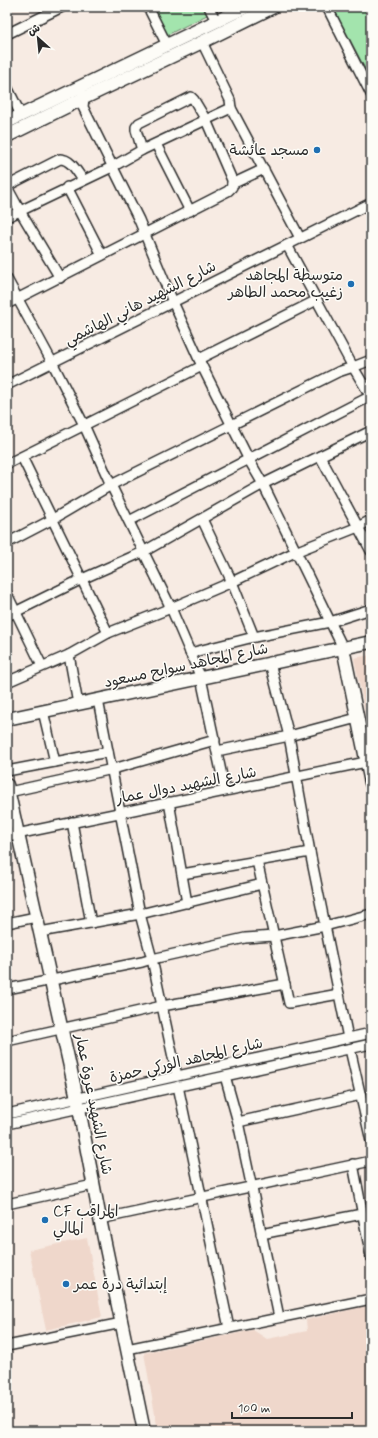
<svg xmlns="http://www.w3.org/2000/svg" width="378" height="1438" font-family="Mynerve,'Playpen Sans Arabic',sans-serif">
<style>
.built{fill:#efd7cb}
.green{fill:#a3e4ad;stroke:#67886c}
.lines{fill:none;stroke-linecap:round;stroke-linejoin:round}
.street-casing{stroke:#2b2b2b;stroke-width:12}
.secondary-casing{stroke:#2b2b2b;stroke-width:15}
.street{stroke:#fdfcf7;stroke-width:9}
.secondary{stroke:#fdfcf7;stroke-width:12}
.poi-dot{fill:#1f6fb2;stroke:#fdfcf7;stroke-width:1.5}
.labels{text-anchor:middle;stroke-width:3;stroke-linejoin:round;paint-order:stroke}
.poi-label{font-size:15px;fill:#2b2b2b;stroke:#fdfcf7;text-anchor:end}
.street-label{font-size:15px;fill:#2b2b2b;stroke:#fdfcf7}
</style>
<rect width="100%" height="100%" fill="#f7ebe3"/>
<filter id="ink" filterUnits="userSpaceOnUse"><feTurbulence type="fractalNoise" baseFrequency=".025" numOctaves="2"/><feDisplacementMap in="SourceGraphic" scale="8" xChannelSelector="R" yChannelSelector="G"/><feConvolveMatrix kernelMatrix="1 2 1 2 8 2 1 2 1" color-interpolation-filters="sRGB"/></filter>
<g filter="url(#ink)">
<g class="built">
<polygon points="371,655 371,738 354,658"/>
<polygon points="87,1238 102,1317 46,1330 29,1250"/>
<polygon points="371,1305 371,1431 158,1431 144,1353 253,1330 267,1339 307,1331 306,1320"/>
</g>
<g class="green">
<polygon points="157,7 203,7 207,15 167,35 154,8"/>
<polygon points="333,7 371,7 371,80"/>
</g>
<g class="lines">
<defs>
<g id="street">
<polyline points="148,7 167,45"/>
<polyline points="209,7 216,21"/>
<polyline points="327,7 371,94"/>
<polyline points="7,34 62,7"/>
<polyline points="7,87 21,115"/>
<polyline points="82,93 84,98 83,107 139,220 173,302 202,366 249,460 263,484 343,648"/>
<polyline points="231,108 300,238"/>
<polyline points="156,144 190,211"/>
<polyline points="232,184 264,169"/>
<path d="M 7,186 L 60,159 C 71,159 77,172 83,180"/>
<polyline points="7,187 20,211 112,167 142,150 231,108 230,100 202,42"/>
<polyline points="67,187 102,255"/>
<polyline points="7,217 20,211 60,278"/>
<polyline points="287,245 353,367 371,360"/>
<polyline points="7,279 52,362 84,425 111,485 171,608 201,678 225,790"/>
<polyline points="7,304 228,191 232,187 232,180 206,120 194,100 191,97 139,123 136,127 136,130 142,150"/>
<polyline points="199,359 317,300"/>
<polyline points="7,385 371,203"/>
<polyline points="320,456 371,551"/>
<polyline points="22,457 108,633"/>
<polyline points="7,464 202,366"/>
<polyline points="202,519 232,582 254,637"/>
<polyline points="129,521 371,396"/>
<polyline points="7,543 53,519 111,485 338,372 353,367 371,397"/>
<polyline points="7,594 42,666"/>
<polyline points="7,616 82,579 143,552 263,484 371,431"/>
<polyline points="190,653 254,637 330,622 371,609"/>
<polyline points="69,655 78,704"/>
<polyline points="270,663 289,736 310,852 348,1038"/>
<polyline points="7,682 69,655 108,633 171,608 232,582 295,552 358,527 371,520"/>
<polyline points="98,700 140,914 152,959 177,1076"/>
<polyline points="43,711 55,762"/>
<polyline points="217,751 289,736 357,718"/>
<polyline points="7,771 108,752"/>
<polyline points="9,792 113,769 215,740"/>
<polyline points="169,802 187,903"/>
<polyline points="72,822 91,923"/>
<polyline points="7,836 366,762 371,765"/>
<polyline points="257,861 289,1003 339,994"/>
<polyline points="182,874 310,852"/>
<polyline points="7,923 36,917"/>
<polyline points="40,932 140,914 262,884"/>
<polyline points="7,989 142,962 152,959 245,938 274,936 325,926 371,914"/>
<polyline points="7,1041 162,1006 285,984"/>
<polyline points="350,1049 371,1141"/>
<polyline points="225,1076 238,1122 279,1317"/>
<polyline points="178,1086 229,1328"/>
<polyline points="7,1114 371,1033"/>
<polyline points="238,1122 361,1095"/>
<polyline points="7,1124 371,1044"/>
<polyline points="353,1164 371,1257"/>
<polyline points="7,1204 93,1185"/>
<polyline points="100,1219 371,1161"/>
<polyline points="261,1234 362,1214"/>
<polyline points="7,1346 122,1323"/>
<polyline points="127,1349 371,1299"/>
</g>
<g id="secondary">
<polyline points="7,122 246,7"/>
<polyline points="7,136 84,98 202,42 273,7"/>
<polyline points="343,648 371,783"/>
<polyline points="7,719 371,642"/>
<polyline points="7,785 77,1098 100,1219 144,1431"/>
</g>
</defs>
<use href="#street" class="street-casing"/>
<use href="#secondary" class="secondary-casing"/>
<use href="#street" class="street"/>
<use href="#secondary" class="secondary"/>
</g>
</g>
<g class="poi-dot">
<circle cx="317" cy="150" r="4"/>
<circle cx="351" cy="284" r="4"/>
<circle cx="45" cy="1220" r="4"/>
<circle cx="66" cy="1284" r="4"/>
</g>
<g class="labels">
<g class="poi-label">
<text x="309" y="155">مسجد عائشة</text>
<text x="343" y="280">متوسطة المجاهد<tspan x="343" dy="17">زغيب محمد الطاهر</tspan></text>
<text x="53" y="1216" text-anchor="start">CF المراقب<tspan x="53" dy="17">المالي</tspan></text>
<text x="74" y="1289" text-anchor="start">إبتدائية درة عمر</text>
</g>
<g class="street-label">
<text transform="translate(140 303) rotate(-27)" y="5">شارع الشهيد هاني الهاشمي</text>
<text transform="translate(186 665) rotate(-12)" y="5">شارع المجاهد سوايح مسعود</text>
<text transform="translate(186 785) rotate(-11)" y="5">شارع الشهيد دوال عمار</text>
<text transform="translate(186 1060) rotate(-13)" y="5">شارع المجاهد الوركي حمزة</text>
<text transform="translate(94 1104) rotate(79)" y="5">شارع الشهيد عروة عمار</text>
</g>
</g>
<rect width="378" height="1438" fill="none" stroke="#fdfcf7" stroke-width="24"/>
<rect x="12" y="12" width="354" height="1414" fill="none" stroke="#2b2b2b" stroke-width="1.5" filter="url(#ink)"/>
<g transform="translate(38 38) rotate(333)" stroke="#fdfcf7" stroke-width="3" paint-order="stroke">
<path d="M0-3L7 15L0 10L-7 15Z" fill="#2b2b2b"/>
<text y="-6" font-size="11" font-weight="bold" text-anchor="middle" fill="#2b2b2b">ش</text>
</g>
<path d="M232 1412v6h120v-6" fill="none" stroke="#2b2b2b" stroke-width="2"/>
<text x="238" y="1412" font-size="12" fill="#2b2b2b" stroke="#fdfcf7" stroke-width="3" paint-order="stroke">100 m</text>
</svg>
